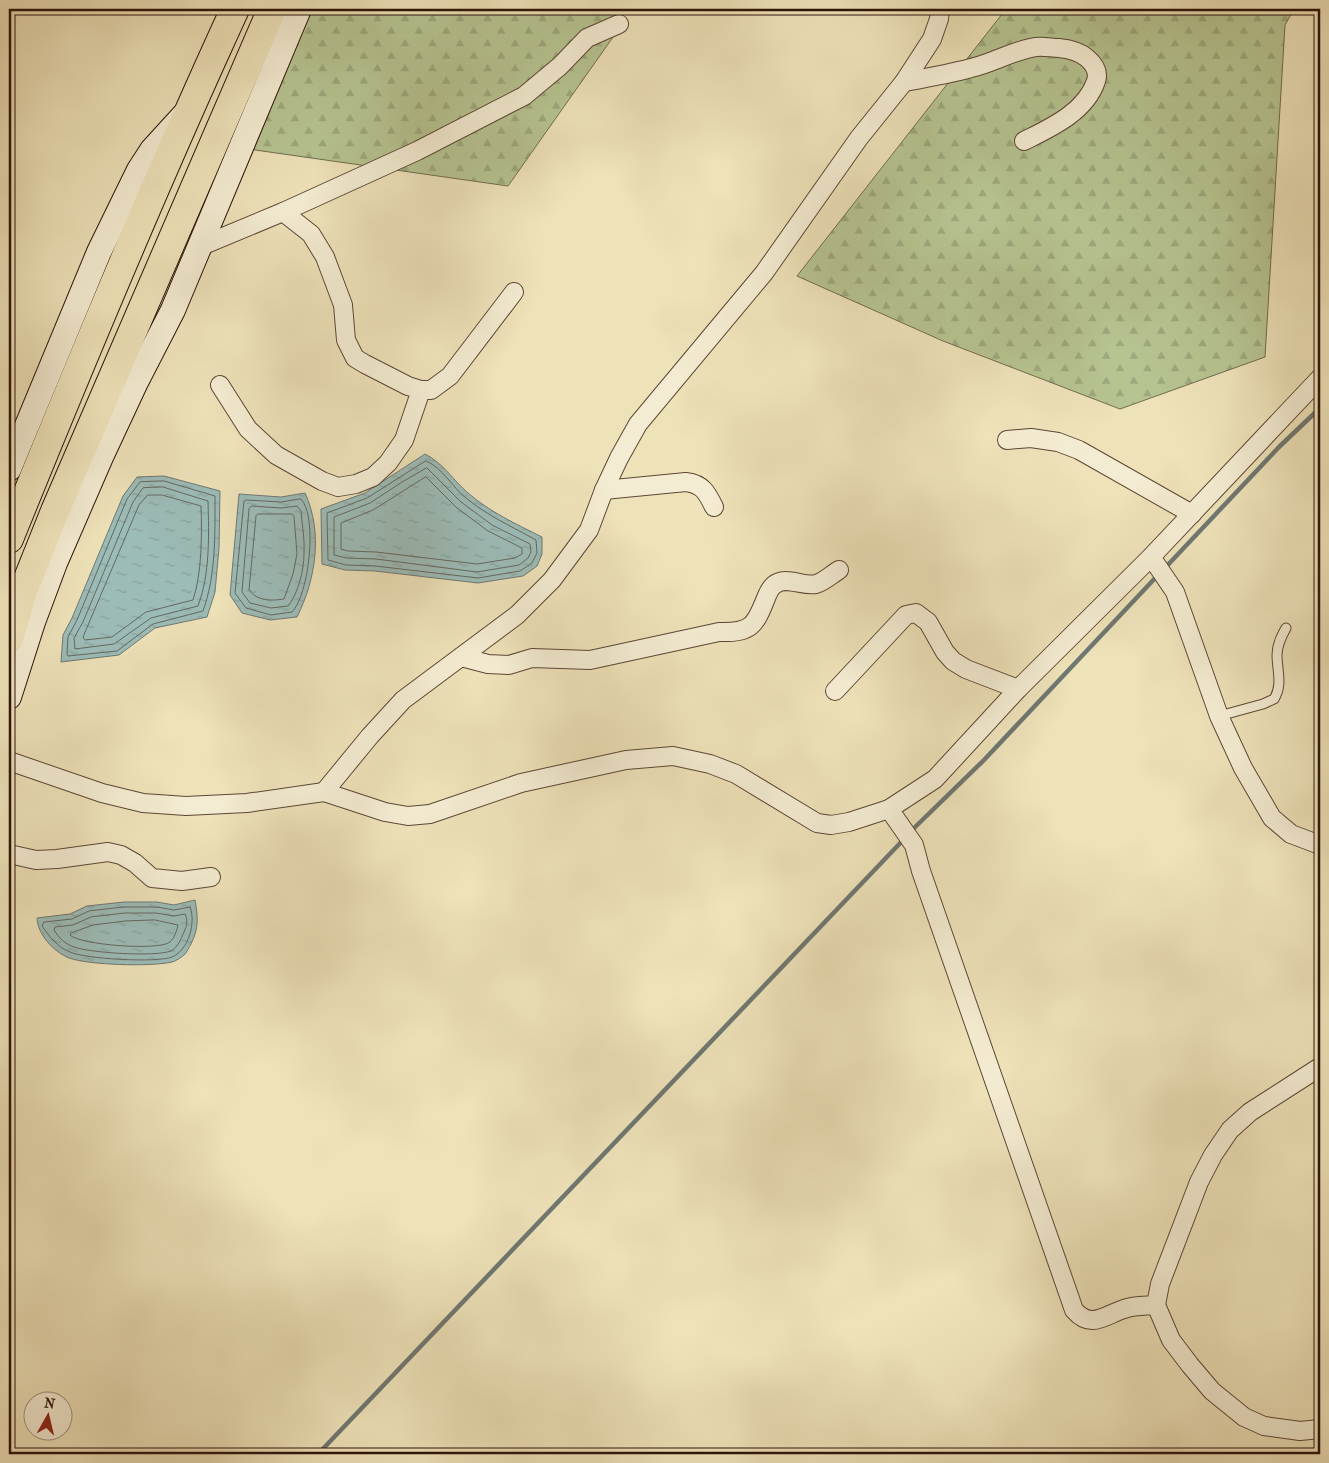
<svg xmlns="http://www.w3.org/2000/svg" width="1329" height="1463" font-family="'IM FELL French Canon',serif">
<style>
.forest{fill:url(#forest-firs);stroke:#716c4d}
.water{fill:url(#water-ripples);stroke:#6f7872}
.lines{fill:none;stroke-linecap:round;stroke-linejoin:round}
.shore{stroke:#646860;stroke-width:1}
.stream{stroke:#6f7872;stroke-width:4.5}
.lane-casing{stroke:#5c4735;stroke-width:11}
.street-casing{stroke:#5c4735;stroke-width:20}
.secondary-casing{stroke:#2c1309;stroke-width:26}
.highway-casing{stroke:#2c1309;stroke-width:30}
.lane{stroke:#f4ecd2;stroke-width:9}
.street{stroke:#f4ecd2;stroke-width:18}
.secondary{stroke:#f4ecd2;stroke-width:24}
.highway{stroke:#eee2b9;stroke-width:28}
</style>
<defs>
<pattern id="forest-firs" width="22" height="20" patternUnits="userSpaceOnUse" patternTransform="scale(1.25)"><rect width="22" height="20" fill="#b6c491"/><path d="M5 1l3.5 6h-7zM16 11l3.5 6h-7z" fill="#9da87c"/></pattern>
<pattern id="water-ripples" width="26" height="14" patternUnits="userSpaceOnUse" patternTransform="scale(1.25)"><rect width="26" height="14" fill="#9cbcb8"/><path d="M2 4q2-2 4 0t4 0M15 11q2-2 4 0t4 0" fill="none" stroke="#87a19d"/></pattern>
</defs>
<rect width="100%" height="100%" fill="#eee2b9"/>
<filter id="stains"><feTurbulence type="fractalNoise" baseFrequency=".004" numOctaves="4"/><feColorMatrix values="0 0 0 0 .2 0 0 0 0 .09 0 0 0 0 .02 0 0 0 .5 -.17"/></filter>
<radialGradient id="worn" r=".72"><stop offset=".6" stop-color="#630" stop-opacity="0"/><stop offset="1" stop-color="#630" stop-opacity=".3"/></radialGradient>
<g class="forest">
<polygon points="282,9 616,9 618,30 508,186 213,144"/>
<polygon points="1006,9 1294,9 1285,25 1265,357 1120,409 943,341 797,276"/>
</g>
<g class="water">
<path d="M 425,454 C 443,463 453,480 468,493 C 490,512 516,524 542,537 L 542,554 L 537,566 L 523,576 L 478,583 L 375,571 L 345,570 L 322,564 L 321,509 L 365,493 Z"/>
<polygon points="164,476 220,491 219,548 215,592 207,617 155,628 119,655 61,662 63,635 72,618 123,496 137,477"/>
<path d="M 305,493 C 323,532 316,579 297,617 L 270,620 L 242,613 L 230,595 L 239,494 L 281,497 Z"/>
<path d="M 195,900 C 198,917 199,928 191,944 C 189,947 187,952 185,954 C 182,957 176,961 172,962 C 150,967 89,965 69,958 C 53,951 38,935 37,918 L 70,914 L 87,906 L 124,902 L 157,902 L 174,905 Z"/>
</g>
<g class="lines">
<g class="shore">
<path d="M 426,461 C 443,468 452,487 466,498 C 488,516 511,526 536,540 L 537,553 L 532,563 L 520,571 L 478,578 L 375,566 L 346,565 L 328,560 L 327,513 L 367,498 Z"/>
<polygon points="427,468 461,502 492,525 530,544 531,552 528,558 519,565 477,572 376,559 347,558 334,555 334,517 370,503 402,482"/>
<polygon points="426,477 457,508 488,531 522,548 522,554 515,558 477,564 376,552 348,551 341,549 341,523 373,510"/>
<path d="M 164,481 L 215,496 C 215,534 216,575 203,611 L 153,624 L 117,651 L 68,656 L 67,654 L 68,637 L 77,620 L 127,499 L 140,482 Z"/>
<path d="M 163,487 L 208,501 C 209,535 210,574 198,606 L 151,618 L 114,644 L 75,649 L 74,638 L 83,622 L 133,502 L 143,488 Z"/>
<path d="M 148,495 L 162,495 L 201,506 C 202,535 202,573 193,600 L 146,612 L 112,637 L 85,640 L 83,637 L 139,505 Z"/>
<path d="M 301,499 C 318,516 309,595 292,612 L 271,615 L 246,608 L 235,593 L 244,501 L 246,500 L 281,502 Z"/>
<path d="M 252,506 L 281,508 L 297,506 L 301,511 C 302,524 305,540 304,554 C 304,570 298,594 288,606 L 271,608 L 250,603 L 242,592 L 249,509 Z"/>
<path d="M 258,514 L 292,514 L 294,516 L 297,554 L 293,574 L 284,599 C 271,601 257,601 249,590 L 256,516 Z"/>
<path d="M 124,907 L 157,907 L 174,910 L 190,907 C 196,922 189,950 172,957 C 157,963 85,959 70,952 C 57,947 50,937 42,926 L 44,922 L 72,919 L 89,911 Z"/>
<path d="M 125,913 L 156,913 L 174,916 L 185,914 C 188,920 187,926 184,932 C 181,939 178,947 171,951 C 155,957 91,953 74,947 C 65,944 59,938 54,930 L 55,927 L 73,925 L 91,917 Z"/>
<path d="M 155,920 L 178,925 C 177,930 174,939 170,942 C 159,951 80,945 70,935 L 71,933 L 93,925 L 125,921 Z"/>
</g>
<g class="stream">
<polyline points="1164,569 1279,447 1320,408"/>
<polyline points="910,832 984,760 1158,575"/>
<polyline points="318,1454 905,838"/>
</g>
<defs>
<path id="lane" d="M 1219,716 L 1263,704 L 1274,699 C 1283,685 1277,670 1277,655 C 1277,645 1281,637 1286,628"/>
<g id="street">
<path d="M 904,82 C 926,78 949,74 971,68 C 993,63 1014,50 1036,47 C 1044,46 1052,48 1059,48 C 1069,49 1080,52 1087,58 C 1094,64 1099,72 1096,81 C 1086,112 1050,128 1024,141"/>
<polyline points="283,212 311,234 325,257 343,305 346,340 355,358 365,364 408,386 421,390 431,390 450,376 514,292"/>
<polyline points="199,247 283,212 417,151 524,96 560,66 587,38 619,24"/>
<polyline points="220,385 248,429 276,455 322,481 338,487 356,484 373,477 388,463 404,440 421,390"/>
<polyline points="1007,440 1031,438 1058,442 1079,450 1192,514"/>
<path d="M 604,490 L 686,482 C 703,484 707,493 714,507"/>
<polyline points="1150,558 1320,378"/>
<path d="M 461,657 L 488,664 L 509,665 L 532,658 L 590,660 L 719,632 C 751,633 755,626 766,598 C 768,593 770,588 774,585 C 785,575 803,587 816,584 C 824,582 832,574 839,570"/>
<polyline points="835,691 906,615 916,613 928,622 945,652 953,661 966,669 1018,689"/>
<polyline points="9,761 102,793 143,803 186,806 247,803 324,792 385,812 408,816 430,814 521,783 626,760 673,756 710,764 736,774 817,823 831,825 849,822 889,809 935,779 1018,689 1150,558 1156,564 1175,592 1219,716 1243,768 1272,818 1291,834 1320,845"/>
<polyline points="324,792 370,736 403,700 517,615 552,580 589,530 604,490 619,458 638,424 764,273 859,138 904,82 932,39 939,19 940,9"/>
<path d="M 889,809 L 914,845 L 921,871 L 1074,1310 C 1091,1330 1105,1315 1124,1309 C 1135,1305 1146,1306 1156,1305"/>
<polyline points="9,854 36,860 57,859 108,852 121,855 135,863 152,878 182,881 211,877"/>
<polyline points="1320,1067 1250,1112 1230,1130 1213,1155 1199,1182 1160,1284 1156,1305 1171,1340 1190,1365 1212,1391 1244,1417 1264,1426 1300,1431 1320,1429"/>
</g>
<g id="secondary">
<polyline points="9,469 99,252 139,170 152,150 183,116"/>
<polyline points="9,697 33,622 55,563 101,457 136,382 173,310 299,9"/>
</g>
<g id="highway">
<path d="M 9,539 C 81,361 155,183 235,9"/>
<polyline points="9,639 23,591 55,511 272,9"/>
</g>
</defs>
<use href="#lane" class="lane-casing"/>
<use href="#street" class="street-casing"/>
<use href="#secondary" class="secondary-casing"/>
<use href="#highway" class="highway-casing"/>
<use href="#lane" class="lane"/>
<use href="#street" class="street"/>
<use href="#secondary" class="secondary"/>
<use href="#highway" class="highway"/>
</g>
<rect width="1329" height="1463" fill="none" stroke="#eee2b9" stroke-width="30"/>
<rect x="10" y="10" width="1309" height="1443" fill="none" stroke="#2c1309" stroke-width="2.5"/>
<rect x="15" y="15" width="1299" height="1433" fill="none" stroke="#2c1309"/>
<g transform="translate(48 1416) rotate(8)"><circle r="24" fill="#f4ecd2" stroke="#a49582"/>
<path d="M0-4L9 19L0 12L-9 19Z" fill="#8f2418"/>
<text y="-8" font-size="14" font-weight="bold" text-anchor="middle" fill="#2c1309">N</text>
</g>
<rect width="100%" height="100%" filter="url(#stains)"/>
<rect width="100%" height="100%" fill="url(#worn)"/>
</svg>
